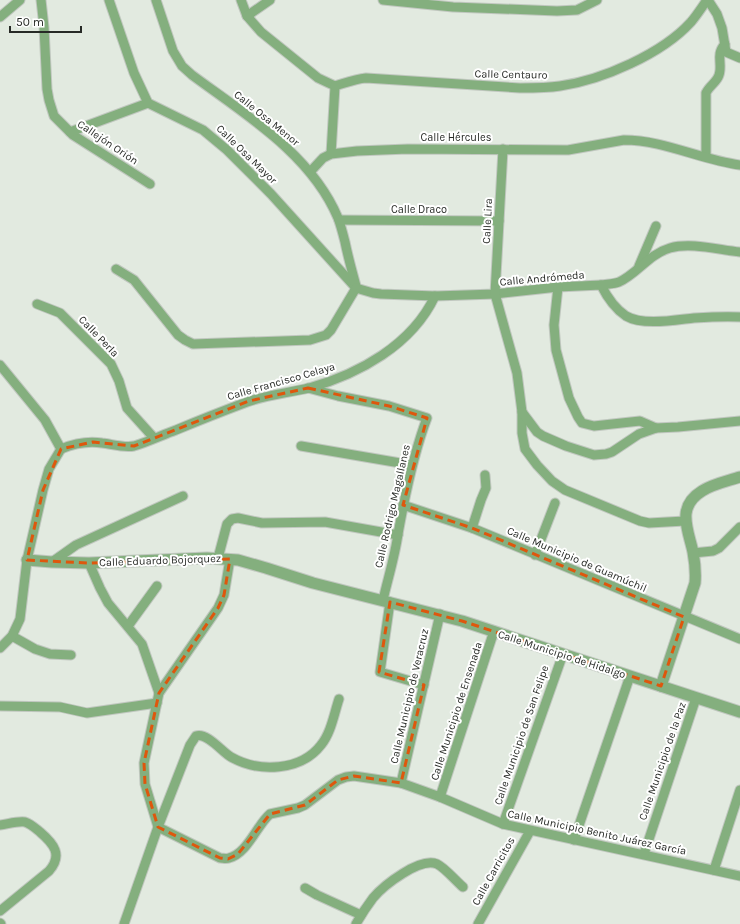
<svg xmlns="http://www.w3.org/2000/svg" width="740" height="924" font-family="Karla,sans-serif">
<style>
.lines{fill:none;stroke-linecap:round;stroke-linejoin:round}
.minor-casing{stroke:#c0c7bf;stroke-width:11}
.tertiary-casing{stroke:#c0c7bf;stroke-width:13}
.minor{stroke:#84af7e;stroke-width:9}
.tertiary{stroke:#84af7e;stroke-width:11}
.marked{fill:none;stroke:#de570d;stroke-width:3;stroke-dasharray:8 5;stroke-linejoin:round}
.labels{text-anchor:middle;stroke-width:4;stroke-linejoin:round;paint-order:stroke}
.street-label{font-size:11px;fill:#272a26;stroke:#fff}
</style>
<rect width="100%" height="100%" fill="#e2eae0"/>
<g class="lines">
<defs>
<g id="minor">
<polyline points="41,0 44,27 47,89 49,100 54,116 73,135 150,184"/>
<path d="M 109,0 L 134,73 L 148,103 L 203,130 L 227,150 L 271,194 L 356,288 L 373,293 L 381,294 L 435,296 L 495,294 L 558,287 L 601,285 C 607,297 614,308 626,316 C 643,326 675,320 694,318 C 709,317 725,316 740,317"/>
<path d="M 156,0 L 173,51 L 182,66 L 192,75 C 246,115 311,154 338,218 C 341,226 343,234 345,242 C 348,257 352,271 356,286"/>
<polyline points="241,0 247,16 261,32 318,78 335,86 331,154"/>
<polyline points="383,0 453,7 557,11 577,10 597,0"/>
<polyline points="708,0 717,14 722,28 726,52 740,58"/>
<polyline points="247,16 270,0"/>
<polyline points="0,17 20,0"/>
<path d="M 335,86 C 345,83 355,79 366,78 L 520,88 C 534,88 547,88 560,86 C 602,80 662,54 691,22 C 697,15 702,7 707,0"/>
<polyline points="70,132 148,103"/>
<polyline points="503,149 495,294 517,373 522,412 522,433 525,449 537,465 552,481 565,490 640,521 649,523 685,521"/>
<path d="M 706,156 L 706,93 C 709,86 717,82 719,75 C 723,64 715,55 725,44"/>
<path d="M 310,172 L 323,158 L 331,154 L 357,151 L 408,149 L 568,150 L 624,140 C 664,140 701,160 740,165"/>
<polyline points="339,220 499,221"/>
<polyline points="639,266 656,226"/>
<polyline points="116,269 134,280 178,335 185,340 193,344 310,340 326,335 331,330 356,288"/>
<path d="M 601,285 C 607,284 614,284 619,282 C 637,274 649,254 670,248 C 691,242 719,250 740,252"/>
<polyline points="558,287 554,325 556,350 569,398 578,417 582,423 594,426 640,421 656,428"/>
<polyline points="37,304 60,313 111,364 119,381 127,408 154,438"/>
<polyline points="0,365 45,420 61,449"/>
<path d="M 308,388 L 338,396 L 389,406 L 427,418 C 413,455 405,495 398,534 C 395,556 388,578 383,600"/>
<polyline points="522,412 537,432 543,436 566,446 594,455 606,454 612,452 639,434 656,428 678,427 740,421"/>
<polyline points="301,446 412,465"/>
<path d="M 61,449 C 73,444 89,441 102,443 C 112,444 123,448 134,446 C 148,442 162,435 176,430 C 200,420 223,411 247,402 C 267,395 288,393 309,388 C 359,374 412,345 435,296"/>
<polyline points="403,505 472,528 740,639"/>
<polyline points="472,528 481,500 486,488 485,475"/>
<polyline points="693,553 713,551 719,548 740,527"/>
<polyline points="535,555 555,503"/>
<polyline points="218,558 227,524 232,519 238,518 262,523 325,522 398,535"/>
<polyline points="52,562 76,545 183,496"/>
<polyline points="89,563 100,588 108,603 142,644 159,693"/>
<polyline points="390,602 380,672 424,685"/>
<polyline points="128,626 157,586"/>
<polyline points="12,636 35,649 50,654 71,655"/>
<polyline points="0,648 12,636 20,619 27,560 43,490 49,469 61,449"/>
<path d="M 339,699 C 334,714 331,733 321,745 C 301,771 259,773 231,757 C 222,752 207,732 196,736 L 190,745 L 158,827 L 220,858 C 223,858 226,859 229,858 C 247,854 257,825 270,814 L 298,808 L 305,805 L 338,780 L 346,777 L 354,776 L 401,783 L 440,797 L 503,824 L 740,876"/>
<polyline points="0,706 60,707 87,713 157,703"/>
<polyline points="401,783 440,614"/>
<polyline points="440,797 494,631"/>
<polyline points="503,824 563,654"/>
<path d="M 0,825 C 8,824 17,821 25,822 C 31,824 35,828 40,832 C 54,844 63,855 49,871 L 0,911"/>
<polyline points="574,840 630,676"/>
<polyline points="644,854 696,698"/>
<polyline points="714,870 740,790"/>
<polyline points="305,888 317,895 361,915"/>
<polyline points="0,923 1,924"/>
<polyline points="124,924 158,827 145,784 144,763 159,693 218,608 224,595 230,559"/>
<path d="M 356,924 C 361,915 367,906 373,898 C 384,885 420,857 437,864 C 444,867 456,881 463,887"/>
<polyline points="478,924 530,831"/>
</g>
<g id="tertiary">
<polyline points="27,560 52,562 89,563 207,558 238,560 266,568 313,583 462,621 740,712"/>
<path d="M 661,686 L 695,583 C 696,572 695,563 693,552 C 688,529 676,507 702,491 C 713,484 728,481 740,477"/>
</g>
</defs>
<use href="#minor" class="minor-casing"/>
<use href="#tertiary" class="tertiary-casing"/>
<use href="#minor" class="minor"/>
<use href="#tertiary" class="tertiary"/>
</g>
<path class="marked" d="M 308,388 L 389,406 L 427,418 L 403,505 L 472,528 L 684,617 L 661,686 L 462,621 L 390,602 L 379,672 L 424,685 L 401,783 L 354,776 L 338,780 L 305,805 L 270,814 L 238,854 L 228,859 L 220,858 L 158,827 L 145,784 L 144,763 L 159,693 L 218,608 L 224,595 L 230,559 L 89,563 L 27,560 L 43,490 L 61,449 L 93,442 L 134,446 L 249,401 Z"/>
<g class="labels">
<g class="street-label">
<text transform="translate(511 74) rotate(1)" y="4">Calle Centauro</text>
<text transform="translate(267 118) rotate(39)" y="4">Calle Osa Menor</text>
<text x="456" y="141">Calle Hércules</text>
<text transform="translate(108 142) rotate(34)" y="4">Callejón Orión</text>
<text transform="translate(247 154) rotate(44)" y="4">Calle Osa Mayor</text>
<text x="419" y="213">Calle Draco</text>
<text transform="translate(487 221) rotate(-87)" y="4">Calle Lira</text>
<text transform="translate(542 278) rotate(-5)" y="4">Calle Andrómeda</text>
<text transform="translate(99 336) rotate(46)" y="4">Calle Perla</text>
<text transform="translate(281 381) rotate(-16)" y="4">Calle Francisco Celaya</text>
<text transform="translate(392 506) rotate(-77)" y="4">Calle Rodrigo Magallanes</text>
<text transform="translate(577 559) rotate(23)" y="4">Calle Municipio de Guamúchil</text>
<text transform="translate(160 560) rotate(-2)" y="4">Calle Eduardo Bojorquez</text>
<text transform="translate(562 654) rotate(18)" y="4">Calle Municipio de Hidalgo</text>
<text transform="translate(409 696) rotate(-77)" y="4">Calle Municipio de Veracruz</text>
<text transform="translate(456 711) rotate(-72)" y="4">Calle Municipio de Ensenada</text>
<text transform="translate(521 735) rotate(-71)" y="4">Calle Municipio de San Felipe</text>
<text transform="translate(662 761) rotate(-71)" y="4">Calle Municipio de la Paz</text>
<text transform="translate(597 832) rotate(12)" y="4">Calle Municipio Benito Juárez García</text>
<text transform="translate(493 871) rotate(-61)" y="4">Calle Carricitos</text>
</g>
</g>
<path d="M10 26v6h71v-6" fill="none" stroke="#272a26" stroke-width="2"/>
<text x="16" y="26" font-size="12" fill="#272a26" stroke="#ffffff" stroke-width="3" paint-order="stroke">50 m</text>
</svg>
